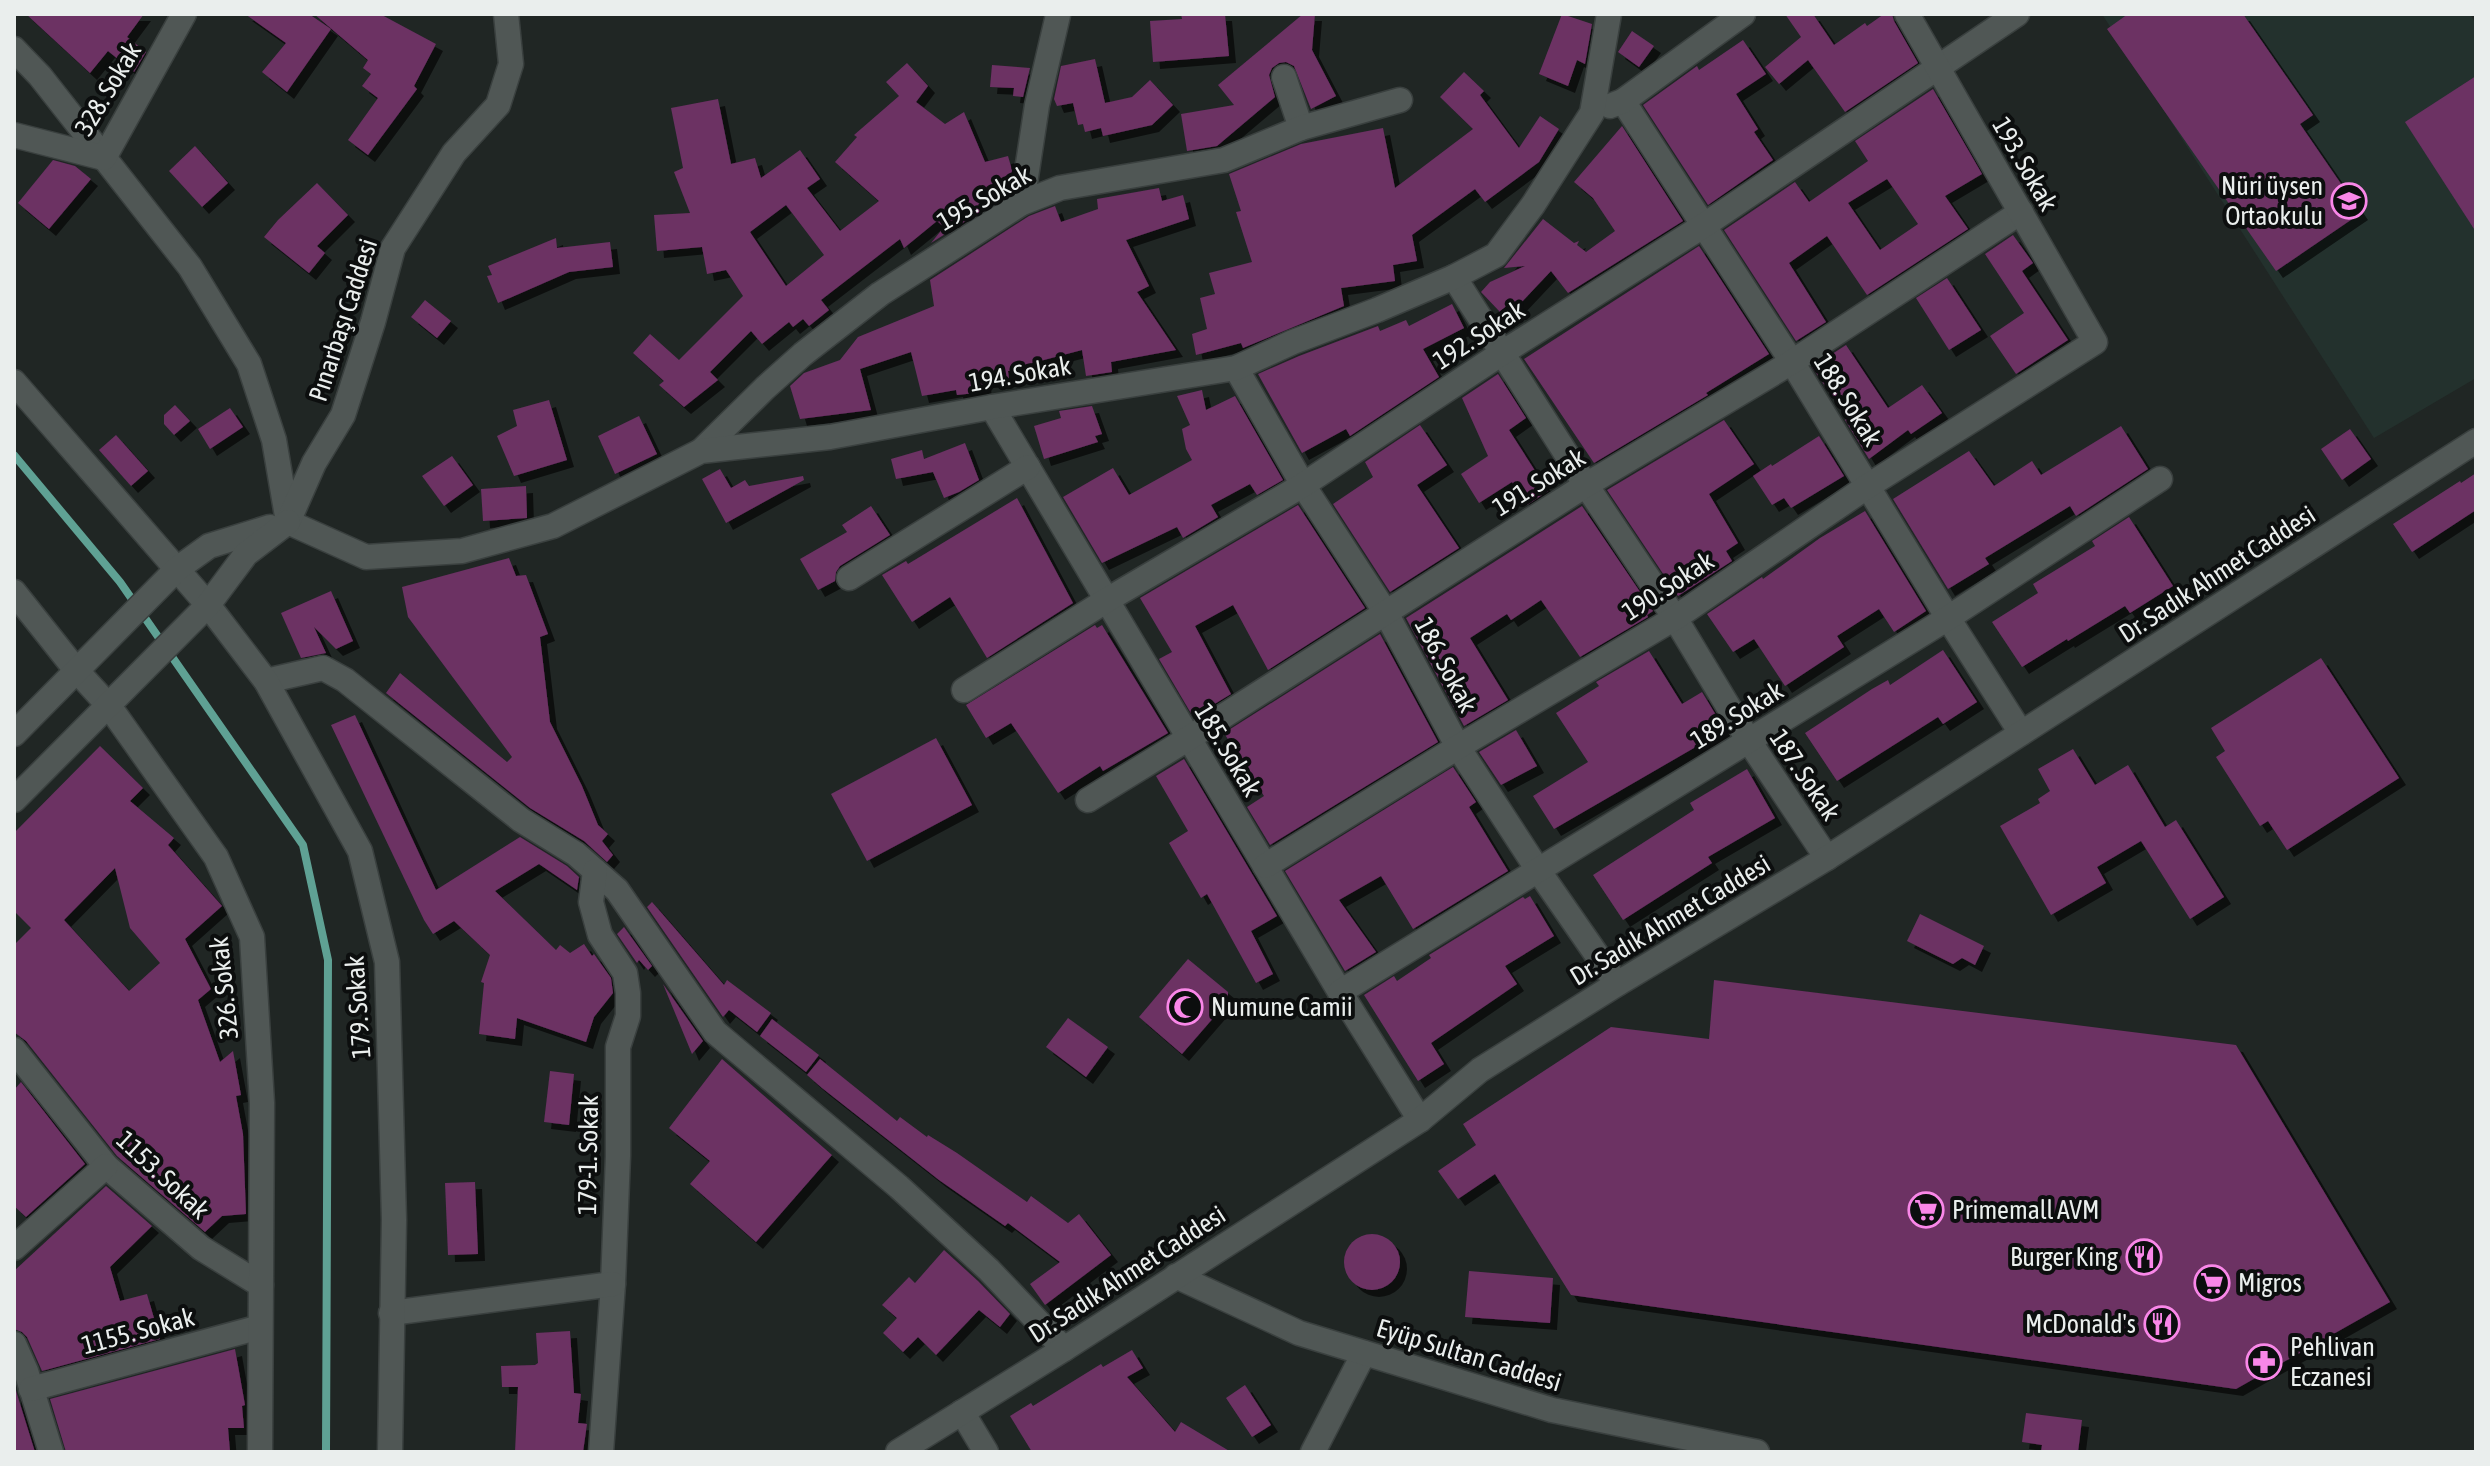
<svg xmlns="http://www.w3.org/2000/svg" width="2490" height="1466" font-family="'Asap Condensed',sans-serif">
<style>
.built{fill:#23312d}
.lines{fill:none;stroke-linecap:round;stroke-linejoin:round}
.stream{stroke:#5fa194;stroke-width:8}
.building{fill:#6c3064;fill-rule:evenodd;filter:url(#shadow)}
.minor-casing{stroke:#3a403f;stroke-width:27}
.tertiary-casing{stroke:#3a403f;stroke-width:27}
.minor{stroke:#505755;stroke-width:24}
.tertiary{stroke:#505755;stroke-width:24}
.labels{text-anchor:middle;stroke-width:8;stroke-linejoin:round;paint-order:stroke}
.street-label{font-size:26px;fill:#eaeeed;stroke:#0c0e0e}
.poi-label{font-size:26px;fill:#eaeeed;stroke:#0c0e0e;text-anchor:start}
</style>
<defs>
<filter id="shadow"><feDropShadow dx="7" dy="7" stdDeviation="0" flood-color="#0009"/></filter>
</defs>
<rect width="100%" height="100%" fill="#202624"/>
<polygon class="built" points="2102,14 2470,14 2476,24 2476,378 2374,438"/>
<g class="lines">
<polyline class="stream" points="14,455 120,582 303,845 328,960 326,1452"/>
</g>
<g class="building">
<polygon points="26,14 144,14 127,37 146,52 134,72 108,51 90,73"/>
<polygon points="245,14 309,14 331,29 287,92 262,72 286,43"/>
<polygon points="314,14 380,14 436,44 414,86 417,89 368,155 348,140 378,98 362,86 371,74 363,68 368,60"/>
<polygon points="1181,14 1225,14 1229,56 1153,62 1150,21 1182,19"/>
<polygon points="1303,14 1315,14 1312,50 1336,96 1311,109 1294,66 1286,62 1279,63 1272,68 1269,75 1275,97 1217,146 1187,151 1181,114 1234,105 1218,85"/>
<polygon points="1562,14 1592,24 1585,64 1577,60 1568,86 1539,74"/>
<polygon points="1785,14 1813,14 1834,45 1865,23 1867,26 1884,14 1892,14 1894,21 1918,63 1845,112 1808,60 1779,84 1765,67 1801,37"/>
<polygon points="2128,14 2243,14 2313,115 2300,124 2361,213 2276,271 2107,29"/>
<polygon points="1632,31 1654,46 1639,67 1618,52"/>
<polygon points="1743,40 1766,74 1736,94 1758,129 1754,132 1773,160 1708,205 1643,105 1697,66 1699,70"/>
<polygon points="1095,59 1105,103 1132,97 1150,80 1173,105 1152,125 1103,136 1101,128 1085,132 1083,124 1078,125 1073,103 1057,106 1054,99 1061,66"/>
<path d="M 907,63 L 928,86 L 916,102 L 945,124 L 964,112 L 985,162 L 1008,156 L 1012,170 L 1008,194 L 931,243 L 944,227 L 937,221 L 904,248 L 900,239 L 821,300 L 829,310 L 809,326 L 803,319 L 793,327 L 789,322 L 762,344 L 751,331 L 710,372 L 718,380 L 684,407 L 659,385 L 664,381 L 633,353 L 650,334 L 679,360 L 743,296 L 726,270 L 707,274 L 702,247 L 657,251 L 654,215 L 690,213 L 674,172 L 683,168 L 671,108 L 718,99 L 731,164 L 755,158 L 761,178 L 800,150 L 820,179 L 807,188 L 840,231 L 879,201 L 835,162 L 857,137 L 854,135 L 899,96 L 886,82 ZM 786,205 L 824,255 L 786,286 L 750,232 Z"/>
<polygon points="992,65 1030,68 1023,97 1013,96 1014,88 990,87"/>
<polygon points="1464,72 1484,91 1480,95 1519,148 1540,116 1559,129 1539,162 1485,202 1475,189 1412,235 1417,261 1393,265 1395,281 1341,288 1344,306 1243,348 1241,343 1196,355 1192,334 1207,329 1200,298 1215,294 1209,273 1252,262 1236,212 1241,211 1229,174 1301,144 1383,128 1395,188 1473,129 1440,97"/>
<polygon points="2476,76 2476,232 2405,122"/>
<path d="M 1933,89 L 1982,174 L 1945,196 L 1968,229 L 1867,295 L 1827,236 L 1789,263 L 1826,322 L 1796,341 L 1724,230 L 1795,182 L 1809,202 L 1868,161 L 1855,141 ZM 1887,179 L 1918,224 L 1880,250 L 1848,203 Z"/>
<polygon points="1622,126 1683,221 1568,293 1551,271 1518,306 1512,300 1500,312 1481,292 1490,282 1525,266 1504,268 1543,219 1574,243 1579,241 1577,245 1586,252 1615,231 1593,198 1574,182"/>
<polygon points="195,146 228,183 202,207 169,171"/>
<polygon points="53,160 75,166 91,179 49,229 18,203"/>
<polygon points="317,183 348,215 317,246 325,253 309,273 264,237 278,220"/>
<polygon points="1159,188 1162,201 1183,195 1189,219 1126,240 1149,286 1137,292 1176,350 1111,362 1112,372 1086,376 1082,350 1021,366 1021,370 1008,371 1009,380 984,381 985,392 957,395 956,390 922,396 911,352 860,369 871,410 800,419 790,386 804,373 840,360 858,337 934,306 930,280 1029,216 1055,206 1061,222 1098,209 1097,199"/>
<polygon points="2013,235 2033,263 2022,271 2068,340 2016,374 1990,336 2024,313 1985,254"/>
<polygon points="556,238 557,248 610,242 613,267 569,272 498,303 487,276 492,275 488,266"/>
<polygon points="1699,246 1769,354 1706,393 1708,395 1594,463 1524,359"/>
<polygon points="1947,278 1981,330 1949,350 1916,298"/>
<polygon points="425,300 451,321 437,338 411,317"/>
<polygon points="1452,304 1464,328 1423,349 1439,377 1350,436 1346,429 1302,453 1258,374 1299,356 1378,326 1380,331 1406,320 1409,326"/>
<polygon points="1846,345 1888,408 1922,385 1942,413 1911,434 1908,430 1869,459 1845,420 1847,418 1812,367"/>
<polygon points="1498,374 1526,418 1509,430 1548,491 1527,505 1512,482 1479,503 1461,474 1488,456 1462,398"/>
<polygon points="1202,390 1206,410 1235,396 1283,480 1257,495 1250,484 1211,505 1218,517 1183,538 1177,527 1102,563 1063,497 1113,468 1129,495 1192,460 1186,449 1182,429 1190,425 1177,396"/>
<polygon points="549,400 567,460 514,476 497,436 517,426 513,410"/>
<polygon points="175,405 190,421 174,435 164,424 164,415"/>
<polygon points="1092,406 1102,434 1095,436 1098,442 1044,459 1034,426 1061,418 1059,411"/>
<polygon points="230,408 243,427 210,449 198,429"/>
<polygon points="639,416 657,454 615,474 598,436"/>
<polygon points="1724,420 1754,464 1709,494 1738,543 1726,551 1732,561 1678,596 1607,490"/>
<polygon points="1420,425 1447,465 1417,485 1459,548 1390,592 1333,504 1373,477 1365,462"/>
<polygon points="2121,426 2148,469 2076,516 2070,506 1985,558 1989,564 1948,589 1893,499 1969,451 1994,486 2032,461 2041,475"/>
<polygon points="2350,429 2371,459 2342,480 2321,449"/>
<polygon points="116,435 148,471 131,486 99,450"/>
<polygon points="1819,436 1844,476 1791,508 1784,498 1772,505 1753,476 1771,464 1772,466"/>
<polygon points="965,443 979,480 959,492 944,498 933,472 896,479 891,459 922,450 924,459"/>
<polygon points="452,456 473,485 444,506 422,476"/>
<polygon points="720,469 731,488 745,480 749,486 803,476 804,480 726,523 702,479"/>
<polygon points="2476,473 2476,510 2412,552 2393,524 2460,481 2461,483"/>
<polygon points="526,486 527,518 483,521 481,489"/>
<polygon points="1017,498 1073,603 987,658 950,597 912,622 882,575 906,561 908,564"/>
<polygon points="1298,505 1365,608 1268,670 1233,605 1195,626 1231,694 1208,708 1192,715 1159,659 1172,652 1140,598"/>
<polygon points="871,506 890,535 840,566 836,572 835,581 818,590 800,559 847,532 842,525"/>
<polygon points="1582,506 1653,611 1647,615 1648,617 1580,657 1541,600 1511,620 1507,614 1470,638 1508,700 1464,726 1406,618"/>
<polygon points="1865,511 1926,611 1894,632 1879,609 1837,636 1844,647 1785,686 1754,639 1733,652 1707,614 1762,577 1763,579 1820,538"/>
<polygon points="2129,517 2173,586 2130,613 2125,606 2068,641 2067,639 2022,667 1992,622 2038,593 2033,584 2095,546 2092,541"/>
<polygon points="509,558 516,576 526,575 548,634 540,637 550,722 582,786 598,825 608,834 602,841 613,855 607,862 584,841 530,808 386,693 400,673 507,762 512,757 408,617 402,587"/>
<polygon points="331,591 353,641 336,649 314,627 326,653 301,658 281,613"/>
<polygon points="1095,625 1097,628 1102,625 1168,733 1103,771 1100,766 1058,793 1011,723 986,738 966,705"/>
<polygon points="1380,634 1438,742 1270,845 1247,807 1264,796 1224,733"/>
<polygon points="1943,650 1977,702 1943,724 1938,717 1837,781 1805,733 1872,689 1888,680 1890,685"/>
<polygon points="1649,651 1682,704 1702,692 1725,730 1554,829 1533,796 1588,762 1556,713 1599,686 1596,682"/>
<polygon points="2321,658 2399,778 2287,850 2268,821 2260,826 2216,757 2225,751 2211,728"/>
<polygon points="355,715 436,890 520,837 567,866 579,877 577,890 539,864 495,891 556,950 560,945 570,953 584,944 592,956 594,954 611,978 613,993 594,1017 586,1042 517,1018 515,1039 479,1034 484,983 481,982 490,955 454,921 433,934 424,920 331,725"/>
<polygon points="1516,730 1537,766 1501,785 1479,752"/>
<polygon points="936,738 972,805 867,861 831,794"/>
<path d="M 100,746 L 143,788 L 130,801 L 174,838 L 168,845 L 222,906 L 185,939 L 211,989 L 198,1000 L 220,1062 L 233,1051 L 241,1095 L 236,1096 L 243,1134 L 246,1214 L 222,1216 L 205,1232 L 117,1156 L 26,1041 L 14,1032 L 14,945 L 31,928 L 14,911 L 14,833 ZM 115,868 L 130,928 L 160,963 L 129,991 L 64,920 Z"/>
<polygon points="2073,749 2095,785 2128,765 2165,827 2176,820 2224,897 2190,919 2141,841 2097,867 2106,883 2051,915 2000,826 2040,803 2038,799 2050,791 2038,769"/>
<polygon points="1184,759 1277,916 1251,931 1273,974 1256,983 1207,894 1201,898 1169,843 1188,831 1156,776"/>
<polygon points="1453,767 1476,802 1469,807 1508,871 1413,929 1381,876 1339,900 1376,952 1345,971 1285,871"/>
<polygon points="1747,769 1775,818 1708,857 1712,863 1623,920 1593,875 1694,810 1690,803"/>
<polygon points="1530,896 1554,936 1505,966 1517,984 1431,1043 1444,1064 1418,1081 1364,995 1394,976 1397,981 1431,958 1429,955 1523,897 1525,899"/>
<polygon points="652,902 724,985 727,980 771,1013 757,1032 729,1010 723,1017 647,907"/>
<polygon points="1920,914 1984,946 1975,965 1962,958 1953,964 1907,941"/>
<polygon points="624,927 652,966 648,970 639,960 637,963 617,934"/>
<polygon points="1188,959 1228,992 1228,1001 1182,1054 1139,1017"/>
<polygon points="1714,980 2236,1045 2390,1302 2236,1389 1571,1295 1495,1174 1458,1199 1438,1171 1476,1145 1463,1124 1611,1027 1709,1039"/>
<polygon points="663,984 703,1041 692,1054"/>
<polygon points="1068,1018 1108,1047 1086,1077 1046,1047"/>
<polygon points="772,1019 819,1055 806,1072 760,1036"/>
<polygon points="722,1059 832,1155 756,1242 690,1184 710,1161 669,1128"/>
<polygon points="820,1059 897,1121 900,1117 927,1137 928,1135 957,1153 1027,1202 1031,1196 1068,1223 1079,1214 1111,1255 1045,1305 1030,1284 1060,1262 1008,1223 1005,1226 939,1180 822,1088 807,1075"/>
<polygon points="550,1071 574,1074 569,1125 544,1122"/>
<polygon points="21,1082 85,1164 26,1217 14,1206 14,1090"/>
<polygon points="475,1182 478,1254 448,1255 445,1183"/>
<polygon points="106,1186 152,1226 110,1267 120,1301 147,1294 160,1339 42,1371 27,1337 22,1332 14,1329 14,1271"/>
<circle cx="1372" cy="1262" r="28"/>
<polygon points="944,1250 978,1281 1010,1314 1000,1327 979,1310 936,1355 918,1337 903,1352 883,1333 897,1318 882,1305 909,1277 915,1283"/>
<polygon points="1469,1271 1553,1278 1550,1323 1465,1317"/>
<polygon points="570,1331 574,1393 581,1394 578,1423 587,1424 583,1452 515,1452 518,1387 502,1387 501,1366 535,1365 538,1363 536,1333"/>
<polygon points="235,1349 245,1405 242,1406 244,1428 228,1428 230,1452 66,1452 50,1399"/>
<polygon points="1132,1350 1143,1368 1127,1377 1175,1432 1181,1422 1231,1452 1032,1452 1010,1416 1031,1403 1033,1406 1101,1364 1103,1367"/>
<polygon points="14,1383 17,1394 35,1452 14,1452"/>
<polygon points="1245,1385 1271,1425 1252,1437 1226,1398"/>
<polygon points="2026,1413 2082,1420 2078,1452 2041,1452 2042,1445 2022,1442"/>
</g>
<g class="lines">
<defs>
<g id="minor">
<polyline points="14,49 40,76 190,267 249,364 274,440 288,522"/>
<polyline points="1284,77 1301,128"/>
<polyline points="1623,101 1792,362 1948,618 2021,733"/>
<polyline points="1610,106 1623,101 1743,14"/>
<polyline points="14,135 104,158 184,14"/>
<polyline points="1022,203 1037,105 1058,15"/>
<polyline points="1454,277 1586,485 1675,618 1749,741 1827,858"/>
<polyline points="1236,368 1303,485 1386,613 1458,747 1538,870 1617,984"/>
<polyline points="992,407 1340,992 1420,1120"/>
<polyline points="701,451 765,388 803,354 880,294 1022,203 1060,188 1224,160 1301,128 1400,100"/>
<polyline points="288,522 366,557 462,551 553,526 701,451 830,437 992,407 1236,368 1293,342 1377,310 1454,277 1496,255 1533,205 1592,113 1609,14"/>
<polyline points="288,522 314,463 343,415 373,322 393,248 454,153 498,105 511,64 506,14"/>
<polyline points="849,578 1028,467"/>
<polyline points="266,681 323,668 345,680 521,820 576,854 617,890 715,1032 899,1187 989,1270 1064,1349"/>
<polyline points="964,690 1107,600 1303,485 1502,353 1703,226 2017,14"/>
<polyline points="1088,800 1189,738 1586,485 1792,362 2021,212"/>
<polyline points="1265,866 1458,747 1675,618 1868,486 2095,342 1907,14"/>
<polyline points="595,871 591,902 600,935 625,973 628,993 628,1016 618,1047 618,1156 613,1284 601,1452"/>
<polyline points="1340,992 1948,618 2160,479"/>
<polyline points="14,1050 106,1166 201,1248 261,1285"/>
<polyline points="14,1248 106,1166"/>
<polyline points="391,1313 613,1284"/>
<polyline points="14,1344 26,1371 51,1452"/>
<polyline points="31,1389 260,1327"/>
<polyline points="962,1412 986,1452"/>
<polyline points="1313,1452 1364,1353"/>
</g>
<g id="tertiary">
<polyline points="14,382 208,605 266,681 360,851 387,962 394,1220 390,1452"/>
<polyline points="14,592 76,670 109,706 216,857 252,937 262,1103 260,1452"/>
<polyline points="14,734 177,569 209,546 270,527"/>
<polyline points="14,800 208,605 246,554 288,522"/>
<polyline points="1176,1276 1299,1333 1552,1410 1757,1452"/>
<polyline points="898,1452 1064,1349 1420,1120 1480,1070 1617,984 1827,858 2476,441"/>
</g>
</defs>
<use href="#minor" class="minor-casing"/>
<use href="#tertiary" class="tertiary-casing"/>
<use href="#minor" class="minor"/>
<use href="#tertiary" class="tertiary"/>
</g>
<defs>
<symbol id="school-ring" viewBox="-11 -11 22 22"><circle r="9.5" fill="#0c0e0e" stroke="#f987e8" stroke-width="1.5"/><path d="M0-5L7-2L0 1L-7-2ZM-4 1L0 2.5L4 1V4Q0 6-4 4Z" fill="#f987e8"/></symbol>
<symbol id="mosque-ring" viewBox="-11 -11 22 22"><circle r="9.5" fill="#0c0e0e" stroke="#f987e8" stroke-width="1.5"/><path d="M3.5-4.9A6 6 0 1 0 3.5 4.9A5 5 0 1 1 3.5-4.9Z" fill="#f987e8"/></symbol>
<symbol id="supermarket-ring" viewBox="-11 -11 22 22"><circle r="9.5" fill="#0c0e0e" stroke="#f987e8" stroke-width="1.5"/><path d="M-6-5.5h2.5l.6 2H6L4.5 2H-2.5L-4.4-4H-6ZM-1.5 3.2a1.3 1.3 0 1 0 .1 0ZM3 3.2a1.3 1.3 0 1 0 .1 0Z" fill="#f987e8"/></symbol>
<symbol id="restaurant-ring" viewBox="-11 -11 22 22"><circle r="9.5" fill="#0c0e0e" stroke="#f987e8" stroke-width="1.5"/><path d="M-5-6h1v4h1v-4h1v4h1v-4h1v5L-1.5 .5V6h-2V.5L-5-1ZM5-6V6H3V1.5H1.5Q1.5-4 5-6Z" fill="#f987e8"/></symbol>
<symbol id="pharmacy-ring" viewBox="-11 -11 22 22"><circle r="9.5" fill="#0c0e0e" stroke="#f987e8" stroke-width="1.5"/><path d="M-2-6h4v4h4v4h-4v4h-4v-4h-4v-4h4Z" fill="#f987e8"/></symbol>
</defs>
<g fill-rule="evenodd">
<use href="#school-ring" x="2329" y="181" width="40" height="40"/>
<use href="#mosque-ring" x="1165" y="987" width="40" height="40"/>
<use href="#supermarket-ring" x="1906" y="1190" width="40" height="40"/>
<use href="#restaurant-ring" x="2124" y="1237" width="40" height="40"/>
<use href="#supermarket-ring" x="2192" y="1263" width="40" height="40"/>
<use href="#restaurant-ring" x="2142" y="1304" width="40" height="40"/>
<use href="#pharmacy-ring" x="2244" y="1342" width="40" height="40"/>
</g>
<g class="labels">
<g class="street-label">
<text transform="translate(108 89) rotate(-59)" y="9">328. Sokak</text>
<text transform="translate(2025 164) rotate(60)" y="9">193. Sokak</text>
<text transform="translate(984 198) rotate(-30)" y="9">195. Sokak</text>
<text transform="translate(343 320) rotate(-72)" y="9">Pınarbaşı Caddesi</text>
<text transform="translate(1479 335) rotate(-33)" y="9">192. Sokak</text>
<text transform="translate(1020 374) rotate(-10)" y="9">194. Sokak</text>
<text transform="translate(1848 400) rotate(58)" y="9">188. Sokak</text>
<text transform="translate(1539 482) rotate(-32)" y="9">191. Sokak</text>
<text transform="translate(2217 574) rotate(-33)" y="9">Dr. Sadık Ahmet Caddesi</text>
<text transform="translate(1668 586) rotate(-33)" y="9">190. Sokak</text>
<text transform="translate(1446 665) rotate(62)" y="9">186. Sokak</text>
<text transform="translate(1737 715) rotate(-32)" y="9">189. Sokak</text>
<text transform="translate(1228 750) rotate(59)" y="9">185. Sokak</text>
<text transform="translate(1805 775) rotate(56)" y="9">187. Sokak</text>
<text transform="translate(1670 920) rotate(-31)" y="9">Dr. Sadık Ahmet Caddesi</text>
<text transform="translate(224 988) rotate(-96)" y="9">326. Sokak</text>
<text transform="translate(358 1007) rotate(-94)" y="9">179. Sokak</text>
<text transform="translate(588 1155) rotate(-89)" y="9">179-1. Sokak</text>
<text transform="translate(163 1175) rotate(43)" y="9">1153. Sokak</text>
<text transform="translate(1127 1274) rotate(-33)" y="9">Dr. Sadık Ahmet Caddesi</text>
<text transform="translate(138 1331) rotate(-15)" y="9">1155. Sokak</text>
<text transform="translate(1469 1355) rotate(17)" y="9">Eyüp Sultan Caddesi</text>
</g>
<g class="poi-label">
<text x="2323" y="195" text-anchor="end">Nüri üysen<tspan x="2323" dy="30">Ortaokulu</tspan></text>
<text x="1211" y="1016">Numune Camii</text>
<text x="1952" y="1219">Primemall AVM</text>
<text x="2118" y="1266" text-anchor="end">Burger King</text>
<text x="2238" y="1292">Migros</text>
<text x="2136" y="1333" text-anchor="end">McDonald's</text>
<text x="2290" y="1356">Pehlivan<tspan x="2290" dy="30">Eczanesi</tspan></text>
</g>
</g>
<rect width="2490" height="1466" fill="none" stroke="#eaeeed" stroke-width="32"/>
</svg>
